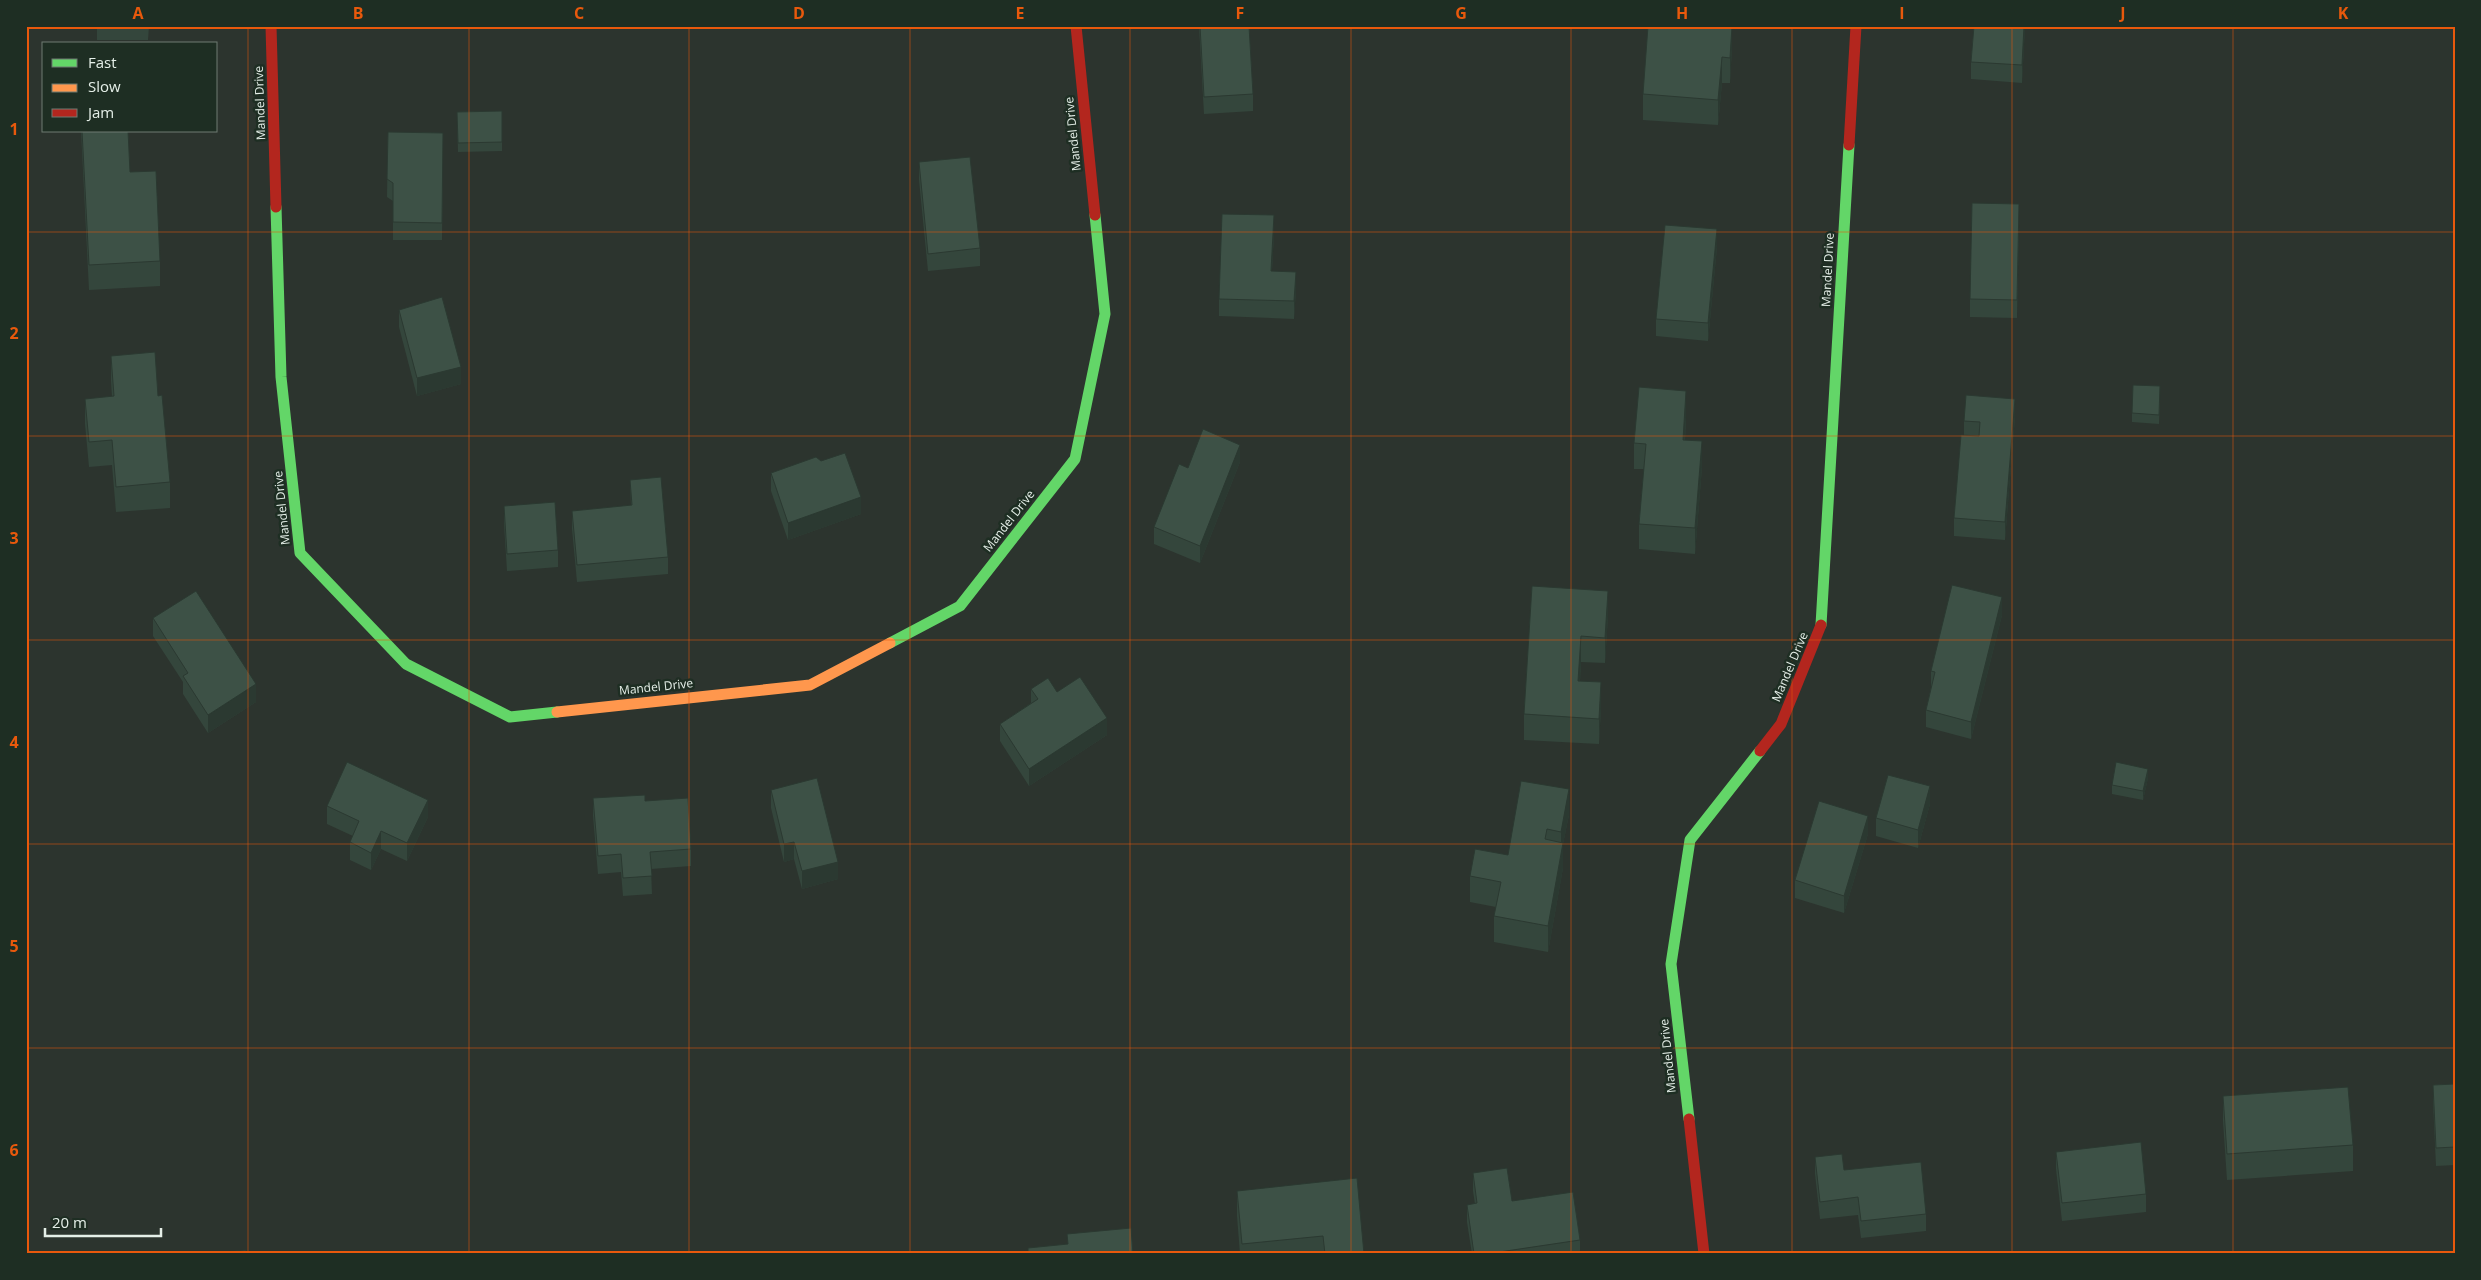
<svg xmlns="http://www.w3.org/2000/svg" width="2481" height="1280" font-family="'Open Sans',sans-serif">
<style>
.lines{fill:none;stroke-linecap:round;stroke-linejoin:round}
.fast{stroke:#63d668;stroke-width:11}
.slow{stroke:#ff974d;stroke-width:11}
.jam{stroke:#b3261e;stroke-width:11}
.wall{fill:#34463c}
.shaded-wall{fill:#2b3931}
.building{fill:#3d5146;stroke:#2b3931}
.grid{fill:none;stroke:#e8590c;stroke-width:1;stroke-opacity:0.55}
.labels{text-anchor:middle;stroke-width:5;stroke-linejoin:round;paint-order:stroke}
.street-label{font-size:12px;fill:#e5efe8;stroke:#1e2e23}
.neatline{fill:none;stroke:#e8590c;stroke-width:2}
.grid-label{font-size:16px;text-anchor:middle;font-weight:bold;fill:#e8590c}
</style>
<rect width="100%" height="100%" fill="#2c342e"/>
<g class="lines">
<g class="fast">
<polyline points="276,207 281,377 300,553 406,664 510,717 557,712"/>
<polyline points="1821,625 1849,145"/>
<polyline points="890,643 960,606 1075,459 1105,314 1095,215"/>
<polyline points="1689,1119 1671,964 1690,840 1760,751"/>
</g>
<polyline class="slow" points="557,712 810,685 890,643"/>
<g class="jam">
<polyline points="271,26 276,207"/>
<polyline points="1076,26 1095,215"/>
<polyline points="1849,145 1856,26"/>
<polyline points="1760,751 1781,724 1821,625"/>
<polyline points="1689,1119 1704,1254"/>
</g>
</g>
<g class="wall">
<polygon points="97,26 149,26 148,40 97,40"/>
<polygon points="1199,26 1249,26 1253,94 1253,111 1204,114"/>
<polygon points="1974,26 2025,26 2022,83 1971,79 1971,62"/>
<polygon points="1732,47 1730,83 1722,83 1718,125 1643,120 1643,94"/>
<polygon points="502,111 502,151 458,152 457,112"/>
<polygon points="81,131 128,131 130,172 160,261 160,286 89,290"/>
<polygon points="388,132 443,133 442,240 393,240 393,201 387,197"/>
<polygon points="919,162 980,248 980,266 928,271 919,180"/>
<polygon points="2019,222 2017,318 1970,317 1970,299"/>
<polygon points="1274,233 1272,271 1296,289 1294,319 1219,316 1219,299"/>
<polygon points="1717,247 1708,341 1656,336 1656,319"/>
<polygon points="399,310 461,384 417,396 399,327"/>
<polygon points="111,356 158,396 170,482 170,508 116,512 112,465 89,467 85,424 85,399 112,397 111,381"/>
<polygon points="2160,395 2159,424 2132,422 2132,413"/>
<polygon points="1686,417 1685,440 1702,467 1695,554 1639,549 1639,524 1644,469 1634,469 1634,443"/>
<polygon points="2015,417 2005,540 1954,536 1954,518 1964,435 1964,421"/>
<polygon points="1240,462 1200,563 1154,544 1154,527 1188,468"/>
<polygon points="771,473 861,514 788,540 771,491"/>
<polygon points="630,480 668,557 668,574 577,582 572,529 572,511 631,506"/>
<polygon points="504,506 558,550 558,567 507,571 504,524"/>
<polygon points="1532,586 1608,616 1605,663 1581,662 1580,681 1601,708 1599,744 1524,740 1524,714"/>
<polygon points="2002,615 1971,739 1926,727 1926,710 1931,688 1931,671"/>
<polygon points="153,618 256,702 208,733 183,694 183,682 153,636"/>
<polygon points="1031,689 1057,692 1107,735 1029,786 1000,741 1000,724 1031,703"/>
<polygon points="2148,778 2143,800 2112,794 2112,785"/>
<polygon points="771,790 838,879 802,889 794,859 784,862 771,808"/>
<polygon points="593,798 645,801 691,849 691,866 651,869 652,894 623,896 621,872 598,874 593,816"/>
<polygon points="1930,804 1918,848 1876,836 1876,818"/>
<polygon points="327,806 428,817 407,861 381,849 371,870 350,860 350,842 353,836 327,824"/>
<polygon points="1569,815 1563,844 1563,868 1548,952 1494,942 1494,916 1496,907 1470,902 1470,876 1508,855"/>
<polygon points="1868,834 1844,913 1795,898 1795,880"/>
<polygon points="2455,1084 2455,1165 2436,1166 2433,1102 2433,1085"/>
<polygon points="2223,1096 2353,1145 2353,1171 2227,1180 2223,1121"/>
<polygon points="2056,1152 2146,1194 2146,1212 2062,1221 2056,1169"/>
<polygon points="1815,1157 1844,1170 1926,1214 1926,1231 1861,1238 1858,1215 1820,1219 1815,1174"/>
<polygon points="1473,1173 1512,1201 1580,1240 1580,1254 1472,1254 1467,1222 1467,1205 1475,1204 1473,1191"/>
<polygon points="1237,1191 1364,1254 1240,1254 1237,1216"/>
</g>
<g class="shaded-wall">
<polygon points="1732,26 1732,47 1730,83 1730,58"/>
<polygon points="2024,26 2025,26 2022,83 2022,65"/>
<polygon points="1722,57 1722,83 1718,125 1718,100"/>
<polygon points="2019,204 2019,222 2017,318 2017,300"/>
<polygon points="1274,215 1274,233 1271,288 1271,271"/>
<polygon points="1717,229 1717,247 1708,341 1708,323"/>
<polygon points="1296,272 1296,289 1294,319 1294,301"/>
<polygon points="461,367 461,384 417,396 417,378"/>
<polygon points="1686,391 1686,417 1683,465 1683,440"/>
<polygon points="2015,399 2015,417 2005,540 2005,522"/>
<polygon points="1702,441 1702,467 1695,554 1695,528"/>
<polygon points="1240,445 1240,462 1200,563 1200,546"/>
<polygon points="861,497 861,514 788,540 788,523"/>
<polygon points="1608,591 1608,616 1605,663 1605,638"/>
<polygon points="2002,597 2002,615 1971,739 1971,722"/>
<polygon points="1581,636 1581,662 1578,707 1578,681"/>
<polygon points="1601,682 1601,708 1599,744 1599,719"/>
<polygon points="256,684 256,702 208,733 208,715"/>
<polygon points="1107,718 1107,735 1029,786 1029,769"/>
<polygon points="2148,769 2148,778 2143,800 2143,791"/>
<polygon points="1930,786 1930,804 1918,848 1918,830"/>
<polygon points="1569,789 1569,815 1563,844 1563,868 1548,952 1548,926 1561,855 1561,832"/>
<polygon points="428,800 428,817 407,861 407,843"/>
<polygon points="1868,816 1868,834 1844,913 1844,896"/>
<polygon points="381,831 381,849 371,870 371,853"/>
<polygon points="794,842 794,859 784,862 784,844"/>
<polygon points="838,862 838,879 802,889 802,871"/>
</g>
<g class="building">
<polygon points="1200,26 1249,26 1253,94 1204,97"/>
<polygon points="1648,26 1732,26 1730,58 1722,57 1718,100 1643,94"/>
<polygon points="1974,26 2024,26 2022,65 1971,62"/>
<polygon points="502,111 502,142 458,143 457,112"/>
<polygon points="82,131 128,131 130,172 156,171 160,261 89,265"/>
<polygon points="388,132 443,133 442,223 393,222 393,183 387,179"/>
<polygon points="970,157 980,248 928,254 919,162"/>
<polygon points="1972,203 2019,204 2017,300 1970,299"/>
<polygon points="1222,214 1274,215 1271,271 1296,272 1294,301 1219,299"/>
<polygon points="1665,225 1717,229 1708,323 1656,319"/>
<polygon points="442,297 461,367 417,378 399,310"/>
<polygon points="155,352 158,396 162,395 170,482 116,487 112,440 89,442 85,399 114,396 111,356"/>
<polygon points="2133,385 2160,386 2159,415 2132,413"/>
<polygon points="1639,387 1686,391 1683,440 1702,441 1695,528 1639,524 1646,444 1634,443"/>
<polygon points="1966,395 2015,399 2005,522 1954,518 1961,435 1979,436 1980,422 1964,421"/>
<polygon points="1203,429 1240,445 1200,546 1154,527 1179,464 1188,468"/>
<polygon points="845,453 861,497 788,523 771,473 816,457 821,461"/>
<polygon points="661,477 668,557 577,565 572,511 632,505 630,480"/>
<polygon points="555,502 558,550 507,554 504,506"/>
<polygon points="1952,585 2002,597 1971,722 1926,710 1935,672 1931,671"/>
<polygon points="1532,586 1608,591 1605,638 1581,636 1578,681 1601,682 1599,719 1524,714"/>
<polygon points="196,591 256,684 208,715 183,676 188,673 153,618"/>
<polygon points="1080,677 1107,718 1029,769 1000,724 1038,699 1031,689 1048,678 1057,692"/>
<polygon points="347,762 428,800 407,843 381,831 371,853 350,842 359,821 327,806"/>
<polygon points="2116,762 2148,769 2143,791 2112,785"/>
<polygon points="1888,775 1930,786 1918,830 1876,818"/>
<polygon points="817,778 838,862 802,871 794,842 784,844 771,790"/>
<polygon points="1521,781 1569,789 1561,832 1547,829 1545,839 1563,843 1548,926 1494,916 1501,882 1470,876 1475,849 1508,855"/>
<polygon points="645,795 645,801 688,798 691,849 650,852 652,876 623,878 621,854 598,856 593,798"/>
<polygon points="1819,801 1868,816 1844,896 1795,880"/>
<polygon points="2455,1084 2455,1147 2436,1148 2433,1085"/>
<polygon points="2348,1087 2353,1145 2227,1154 2223,1096"/>
<polygon points="2141,1142 2146,1194 2062,1203 2056,1152"/>
<polygon points="1842,1154 1844,1170 1921,1162 1926,1214 1861,1221 1858,1197 1820,1202 1815,1157"/>
<polygon points="1507,1168 1512,1201 1573,1192 1580,1240 1486,1254 1474,1254 1467,1205 1477,1203 1473,1173"/>
<polygon points="1357,1178 1364,1254 1325,1254 1323,1236 1242,1244 1237,1191"/>
<polygon points="1131,1228 1133,1254 1028,1254 1028,1248 1068,1244 1067,1234"/>
<polygon points="246,1250 246,1254 212,1254 212,1253"/>
</g>
<path class="grid" d="M 248,26 L 248,1254M 469,26 L 469,1254M 689,26 L 689,1254M 910,26 L 910,1254M 1130,26 L 1130,1254M 1351,26 L 1351,1254M 1571,26 L 1571,1254M 1792,26 L 1792,1254M 2012,26 L 2012,1254M 2233,26 L 2233,1254M 26,232 L 2455,232M 26,436 L 2455,436M 26,640 L 2455,640M 26,844 L 2455,844M 26,1048 L 2455,1048"/>
<g class="labels">
<g class="street-label">
<text transform="translate(260 103) rotate(-92)" y="4">Mandel Drive</text>
<text transform="translate(1073 134) rotate(-96)" y="4">Mandel Drive</text>
<text transform="translate(1828 270) rotate(-87)" y="4">Mandel Drive</text>
<text transform="translate(282 508) rotate(-96)" y="4">Mandel Drive</text>
<text transform="translate(1009 521) rotate(-52)" y="4">Mandel Drive</text>
<text transform="translate(1790 667) rotate(-67)" y="4">Mandel Drive</text>
<text transform="translate(656 687) rotate(-6)" y="4">Mandel Drive</text>
<text transform="translate(1668 1056) rotate(-96)" y="4">Mandel Drive</text>
</g>
</g>
<rect width="2481" height="1280" fill="none" stroke="#1e2e23" stroke-width="55"/>
<rect x="42" y="42" width="175" height="90" fill="#1e2e23" stroke="#6e7b72"/>
<rect x="52" y="59" width="25" height="8" fill="#63d668" stroke="#6e7b72"/>
<text x="88" y="68" font-size="15" fill="#e5efe8">Fast</text>
<rect x="52" y="84" width="25" height="8" fill="#ff974d" stroke="#6e7b72"/>
<text x="88" y="92" font-size="15" fill="#e5efe8">Slow</text>
<rect x="52" y="109" width="25" height="8" fill="#b3261e" stroke="#6e7b72"/>
<text x="88" y="118" font-size="15" fill="#e5efe8">Jam</text>
<path d="M45 1228v8h116v-8" fill="none" stroke="#e5efe8" stroke-width="2.5"/>
<text x="52" y="1228" font-size="15" fill="#e5efe8" stroke="#1e2e23" stroke-width="4" paint-order="stroke">20 m</text>
<rect x="28" y="28" width="2426" height="1224" class="neatline"/>
<g class="grid-label">
<text x="138" y="19">A</text>
<text x="358" y="19">B</text>
<text x="579" y="19">C</text>
<text x="799" y="19">D</text>
<text x="1020" y="19">E</text>
<text x="1240" y="19">F</text>
<text x="1461" y="19">G</text>
<text x="1682" y="19">H</text>
<text x="1902" y="19">I</text>
<text x="2123" y="19">J</text>
<text x="2343" y="19">K</text>
<text x="14" y="135">1</text>
<text x="14" y="339">2</text>
<text x="14" y="544">3</text>
<text x="14" y="748">4</text>
<text x="14" y="952">5</text>
<text x="14" y="1156">6</text>
</g>
</svg>
